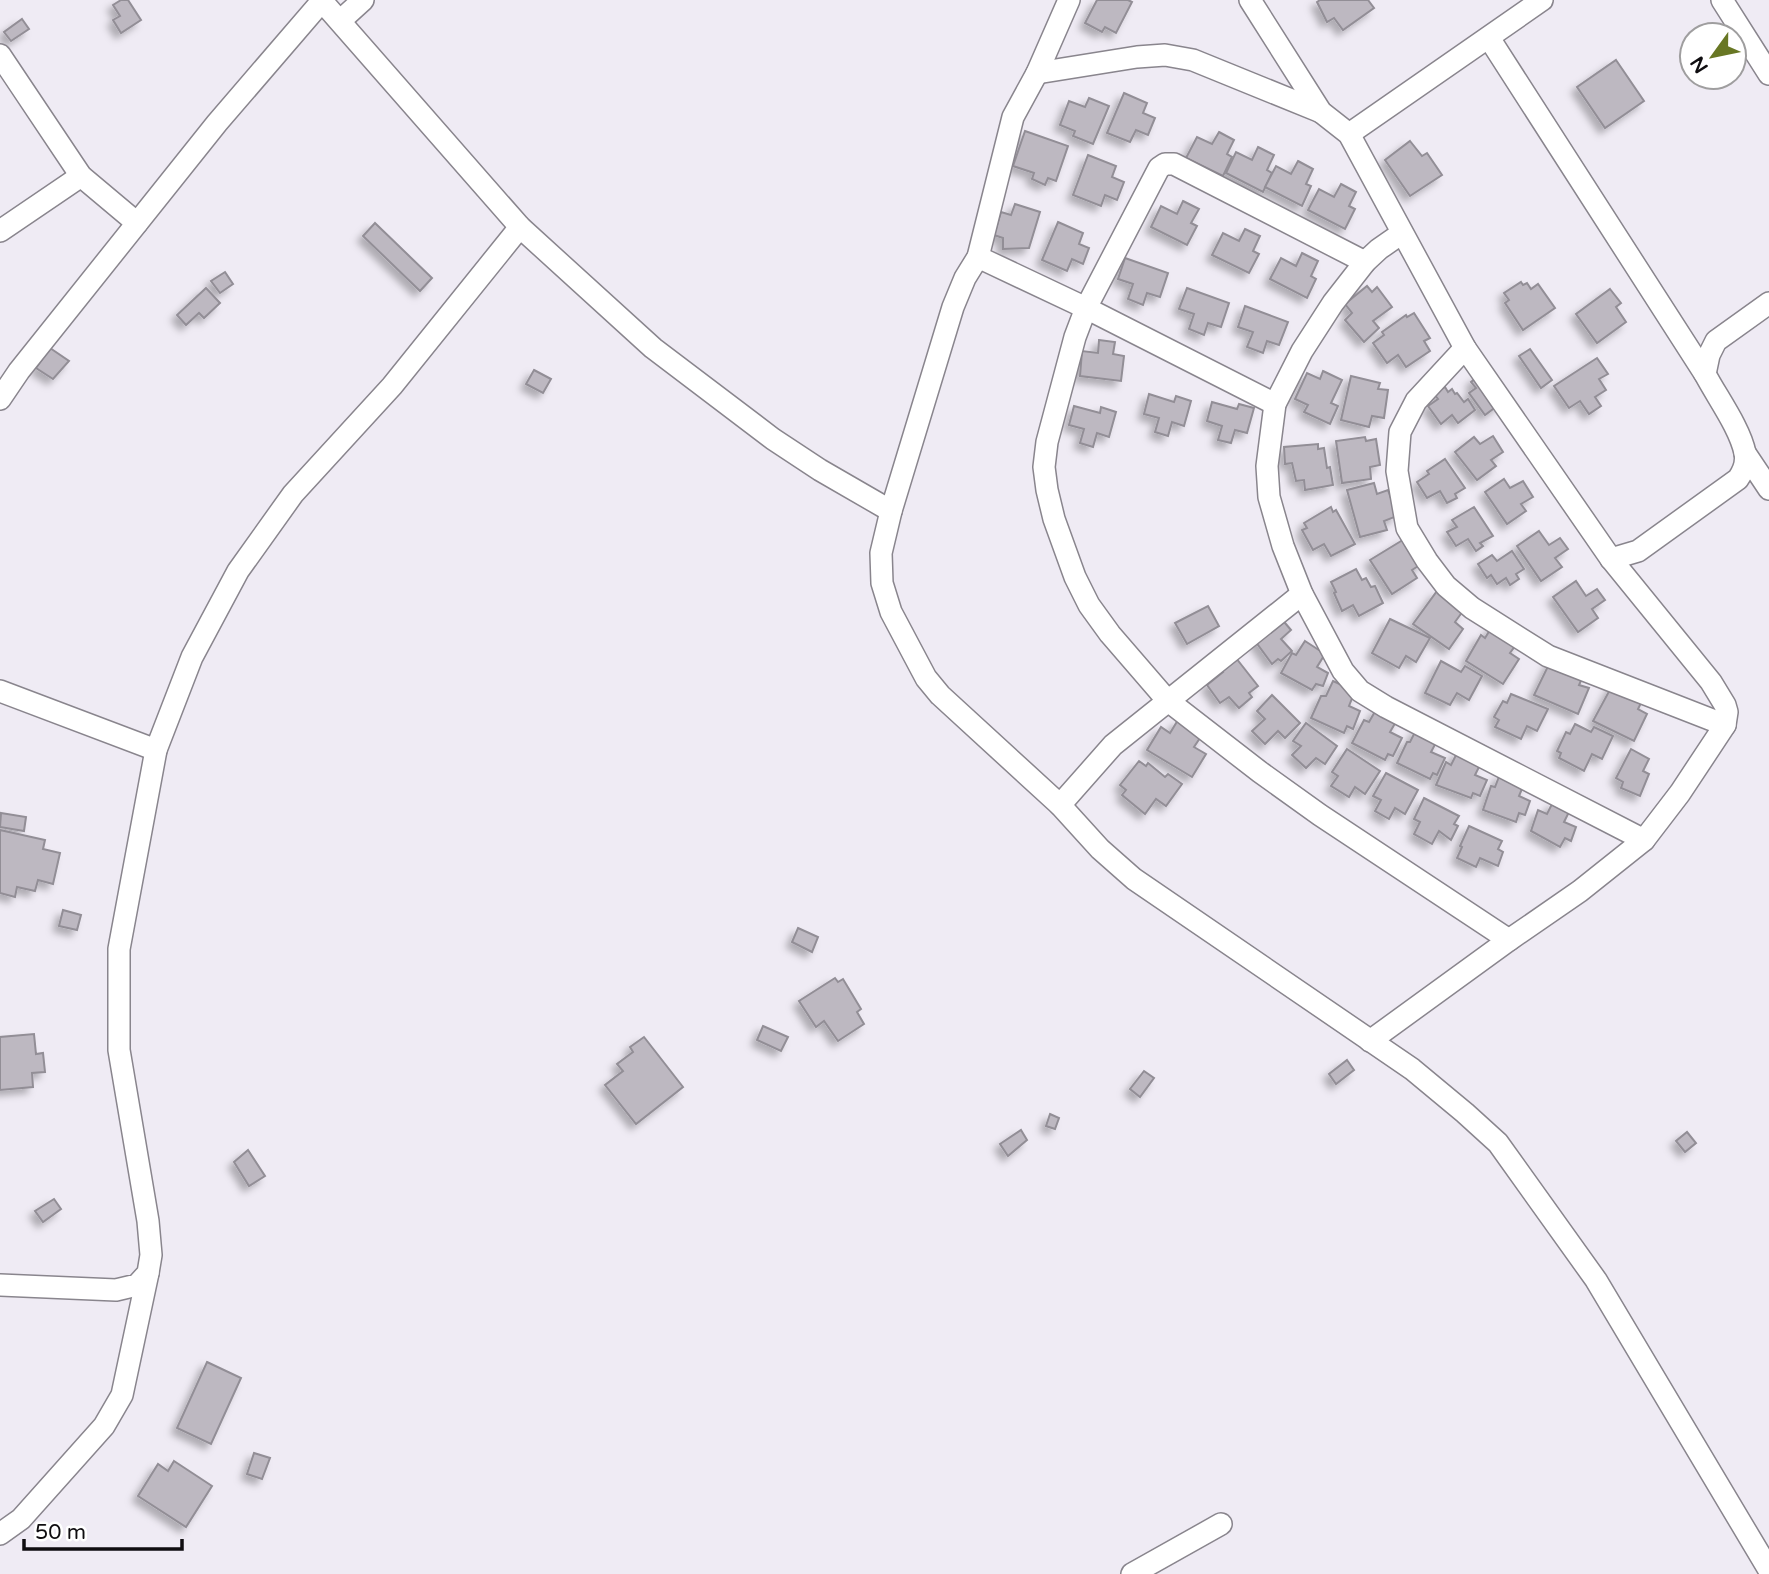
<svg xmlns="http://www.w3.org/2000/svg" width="1769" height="1574" font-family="'Varela Round',sans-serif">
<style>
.building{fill:#bdb8c1;stroke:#928e96;stroke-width:2;filter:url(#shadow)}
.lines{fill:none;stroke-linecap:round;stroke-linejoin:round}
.minor-casing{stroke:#89858d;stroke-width:24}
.minor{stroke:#fff;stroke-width:21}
</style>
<defs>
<filter id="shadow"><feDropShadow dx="-5.5" dy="5.5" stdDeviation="3.5" flood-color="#0004"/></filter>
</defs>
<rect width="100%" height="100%" fill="#efebf4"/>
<g class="building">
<polygon points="121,0 128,0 141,20 121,33 113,20 120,16 113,5"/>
<polygon points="1097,0 1128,0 1132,2 1116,33 1105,27 1102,32 1085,23"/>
<polygon points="1320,0 1368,0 1374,8 1343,30 1334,18 1327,22 1317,2"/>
<polygon points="22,19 29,29 11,41 4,32"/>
<polygon points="1616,60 1644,101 1605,128 1577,87"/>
<polygon points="1124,93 1147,103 1143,113 1155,118 1148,135 1136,130 1130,142 1107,133"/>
<polygon points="1089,98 1109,106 1093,144 1073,136 1075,131 1060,125 1069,101 1085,107"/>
<polygon points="1025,131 1068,146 1056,181 1048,178 1045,185 1032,179 1034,173 1013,166"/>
<polygon points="1219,132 1234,140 1227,154 1232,157 1223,176 1186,158 1197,137 1212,144"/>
<polygon points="1410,141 1422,156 1427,153 1442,175 1410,196 1385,160"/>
<polygon points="1258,147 1274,155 1267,170 1272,173 1263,192 1226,173 1236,152 1252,160"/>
<polygon points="1088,155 1116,166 1112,177 1124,182 1117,200 1105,195 1101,206 1073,195"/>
<polygon points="1298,161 1313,169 1306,184 1311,186 1302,206 1265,187 1276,166 1291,174"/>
<polygon points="1341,184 1356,192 1349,206 1355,209 1345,229 1308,210 1319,189 1334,197"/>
<polygon points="1183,201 1199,209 1191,223 1197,226 1187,245 1151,227 1161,206 1177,214"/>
<polygon points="1015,204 1040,212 1029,248 1003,249 1003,238 994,235 1001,212 1011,215"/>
<polygon points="1058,222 1083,233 1079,244 1089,248 1083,264 1072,259 1067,271 1042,260"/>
<polygon points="375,223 432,278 420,291 363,236"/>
<polygon points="1245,229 1260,236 1253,251 1259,254 1249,273 1212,255 1223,233 1239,241"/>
<polygon points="1302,253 1318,261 1311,276 1316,279 1307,298 1270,279 1281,258 1296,266"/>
<polygon points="1125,258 1168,273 1160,297 1147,293 1143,305 1128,299 1133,284 1118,279"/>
<polygon points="225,272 233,284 220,293 211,281"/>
<polygon points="1521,282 1523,285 1527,283 1531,289 1538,284 1555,308 1523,330 1505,303 1509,300 1504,293"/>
<polygon points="1367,286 1372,292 1377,287 1392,307 1373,321 1379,328 1364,342 1345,320 1352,313 1345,304"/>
<polygon points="206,288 220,303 204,318 199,313 186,325 177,315"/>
<polygon points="1187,288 1229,303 1221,327 1208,323 1204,335 1189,329 1194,314 1179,309"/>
<polygon points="1610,289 1621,303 1616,307 1626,322 1597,343 1576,314"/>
<polygon points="1245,306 1288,322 1279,345 1267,341 1263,353 1247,347 1253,332 1238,327"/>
<polygon points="1414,313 1430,338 1424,341 1430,351 1406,367 1398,355 1387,363 1373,343 1384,335 1382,332 1406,315 1407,317"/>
<polygon points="1099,340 1115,342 1113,354 1124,356 1121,381 1080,376 1082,351 1098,353"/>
<polygon points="50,348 69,361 53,379 36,368"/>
<polygon points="1530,349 1552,380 1541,388 1519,356"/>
<polygon points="1597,358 1608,374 1599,379 1606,390 1595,397 1601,406 1589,414 1580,401 1569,408 1554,386"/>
<polygon points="534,370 551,379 543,393 526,384"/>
<polygon points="1323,371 1342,380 1331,403 1338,406 1330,424 1304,412 1308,405 1295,399 1307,373 1320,379"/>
<polygon points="1480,375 1501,403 1485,415 1469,393 1476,388 1471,382"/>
<polygon points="1351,376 1380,383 1378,389 1388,390 1384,418 1372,416 1369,427 1341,420"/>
<polygon points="1445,387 1448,392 1452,389 1455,394 1457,393 1464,402 1468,399 1475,410 1458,423 1452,415 1441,424 1428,406 1438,399 1434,394"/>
<polygon points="1149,394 1174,402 1176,396 1191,401 1184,426 1172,422 1168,436 1155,432 1159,418 1144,414"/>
<polygon points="1212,402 1237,409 1239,404 1254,408 1247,433 1235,430 1231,443 1218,440 1222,426 1207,421"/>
<polygon points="1074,406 1100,413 1101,407 1116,412 1109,437 1097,433 1093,447 1080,443 1084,429 1069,425"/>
<polygon points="1493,436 1503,452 1491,460 1496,466 1477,480 1455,452 1474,437 1480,444"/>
<polygon points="1365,437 1366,441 1376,439 1380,465 1370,467 1371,479 1342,483 1336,441"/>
<polygon points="1318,444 1318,449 1324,448 1327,468 1330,467 1333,485 1305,490 1304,480 1296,481 1292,463 1285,464 1284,447"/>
<polygon points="1445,459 1465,488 1455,494 1457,498 1447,503 1440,491 1427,498 1417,482 1429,474 1427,471"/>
<polygon points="1504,479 1510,488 1523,481 1533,497 1521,504 1526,511 1507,524 1485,492"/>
<polygon points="1374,483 1377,494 1388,490 1397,516 1384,521 1387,530 1360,537 1347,490"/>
<polygon points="1331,507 1333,512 1336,510 1355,544 1331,556 1324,544 1313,550 1302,530 1307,528 1304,523"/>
<polygon points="1474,507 1493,536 1480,543 1483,546 1476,551 1468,539 1456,546 1447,532 1457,527 1452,520"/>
<polygon points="1539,531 1549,545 1560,538 1568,549 1555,558 1562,567 1541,581 1517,546"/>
<polygon points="1406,538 1423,563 1412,570 1417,578 1392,594 1370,560"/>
<polygon points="1512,551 1524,569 1516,574 1519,579 1510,585 1506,578 1497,584 1491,575 1487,578 1478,564 1492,555 1497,561"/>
<polygon points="1356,569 1362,580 1366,578 1371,587 1375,586 1383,603 1359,616 1353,605 1342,611 1334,593 1336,592 1331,582"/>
<polygon points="1576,581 1586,596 1597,589 1605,600 1592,609 1598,618 1578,632 1553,597"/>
<polygon points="1437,591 1463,611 1455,622 1463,629 1449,649 1413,624"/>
<polygon points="1208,606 1219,626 1187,644 1175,623"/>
<polygon points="1280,617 1291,630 1281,639 1292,651 1281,661 1278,659 1272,664 1250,634"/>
<polygon points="1390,619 1430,638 1416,662 1406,656 1399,668 1372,653"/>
<polygon points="1493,625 1518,642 1510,653 1519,659 1503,684 1466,661 1481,635 1485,638"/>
<polygon points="1305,641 1325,654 1317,667 1328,673 1323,686 1316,684 1312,690 1281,673 1292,653 1296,655"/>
<polygon points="1236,658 1258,686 1249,693 1252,697 1239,708 1229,697 1220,703 1207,685 1223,672 1221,669"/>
<polygon points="1551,660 1584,674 1579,685 1589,688 1578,714 1534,695"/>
<polygon points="1441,661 1461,672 1465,666 1482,676 1469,700 1457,693 1450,705 1425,693"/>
<polygon points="1333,681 1355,691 1349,706 1360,711 1353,729 1347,726 1344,733 1311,718 1321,696 1326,696"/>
<polygon points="1613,684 1643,699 1638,709 1647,714 1634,741 1593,721"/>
<polygon points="1511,694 1548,709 1537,731 1527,726 1521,739 1495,727 1499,720 1494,717 1503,701 1507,703"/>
<polygon points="1272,695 1300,723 1285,738 1278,731 1265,744 1252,731 1265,719 1257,711"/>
<polygon points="1377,708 1397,720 1390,732 1402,738 1393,756 1388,754 1385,760 1352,743 1364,720 1369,722"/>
<polygon points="1178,720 1202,735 1194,747 1206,754 1192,777 1147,750 1161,727 1170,733"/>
<polygon points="1306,723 1337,746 1325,764 1316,758 1306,768 1292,755 1301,746 1293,741"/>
<polygon points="1575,724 1591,732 1594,727 1613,736 1602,759 1592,754 1584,771 1559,758 1561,753 1557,751 1566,732 1570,734"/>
<polygon points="1417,728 1438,739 1431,752 1445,758 1437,775 1433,773 1430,779 1397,763 1407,742 1410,742"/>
<polygon points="1347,749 1380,771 1365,794 1355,787 1349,797 1331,786 1338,776 1332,772"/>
<polygon points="1631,749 1649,759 1643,771 1649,774 1640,796 1621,788 1623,782 1616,778"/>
<polygon points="1458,751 1481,763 1475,775 1487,780 1480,796 1473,793 1471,798 1436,785 1446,762 1451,765"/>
<polygon points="1139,761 1146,766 1148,763 1165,777 1168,774 1182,784 1166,806 1156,799 1145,814 1122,795 1126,790 1120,785"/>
<polygon points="1386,773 1418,790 1405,814 1395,808 1389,819 1375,811 1381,800 1373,796"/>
<polygon points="1500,774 1524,784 1519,796 1530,801 1525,815 1519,813 1516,822 1483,810 1491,786 1495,787"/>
<polygon points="1424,798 1459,816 1454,824 1458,826 1451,840 1439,831 1432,844 1414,834 1420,822 1414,819"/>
<polygon points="1553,802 1570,810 1564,822 1576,827 1571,841 1565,838 1560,847 1531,831 1538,810 1547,814"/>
<polygon points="1,813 26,817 24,831 0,827"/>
<polygon points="1469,826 1502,841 1498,849 1503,852 1498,866 1480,858 1476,867 1457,858 1462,847 1460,846"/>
<polygon points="0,830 45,840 43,849 60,853 53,884 38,880 35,891 17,887 15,897 0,893"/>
<polygon points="63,910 81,915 77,930 59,926"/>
<polygon points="798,928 818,937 812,952 792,942"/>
<polygon points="835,978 838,982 843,979 861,1009 857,1012 864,1024 838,1041 824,1021 816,1027 799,1001"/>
<polygon points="763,1026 788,1037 781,1051 757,1040"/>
<polygon points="34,1034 36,1054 43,1053 45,1072 32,1073 33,1087 0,1090 0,1037"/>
<polygon points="644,1037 683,1087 636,1124 605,1085 623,1071 617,1064 633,1052 630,1047"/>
<polygon points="1347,1060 1354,1070 1336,1084 1329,1074"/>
<polygon points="1144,1071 1154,1078 1140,1097 1130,1089"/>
<polygon points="1050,1114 1059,1118 1055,1129 1046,1126"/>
<polygon points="1021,1130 1027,1140 1008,1156 1000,1144"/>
<polygon points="1687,1132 1696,1143 1685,1152 1676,1141"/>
<polygon points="248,1150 265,1176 249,1186 234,1162"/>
<polygon points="54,1199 61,1209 43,1222 35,1211"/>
<polygon points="207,1362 241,1378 211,1444 177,1428"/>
<polygon points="254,1453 270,1458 262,1479 247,1474"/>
<polygon points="174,1461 212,1486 186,1527 138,1496 158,1464 168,1471"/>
</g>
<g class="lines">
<defs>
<g id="minor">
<polyline points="321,0 520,227 653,348 773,439 820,470 891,511 881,553 882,583 891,612 926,678 940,695 1060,805 1100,849 1134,879 1412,1069 1465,1113 1498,1143 1596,1280 1769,1570"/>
<polyline points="1250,0 1321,112 1349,134 1465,348 1611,559 1711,682 1725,705 1727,712 1725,725 1680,793 1644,840 1580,891 1509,940 1370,1041"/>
<polyline points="1722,0 1769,74"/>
<polyline points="341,20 363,0"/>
<path d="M 1489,38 L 1705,374 C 1717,397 1740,428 1745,453 C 1747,463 1743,472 1738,479 L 1638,551 L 1611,559"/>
<polyline points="0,55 81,176 137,223"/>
<polyline points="1037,73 1137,57 1165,55 1193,60 1321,112"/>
<polyline points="1349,134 1542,0"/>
<polyline points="0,231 81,176"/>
<polyline points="1402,233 1379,249 1365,262 1333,303 1302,351 1275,404 1267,466 1269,497 1283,546 1302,594 1343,671 1360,691 1386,707 1644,840"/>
<polyline points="978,257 1086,308 1275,404"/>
<polyline points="1365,262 1174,164 1165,164 1159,168 1086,308 1075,337 1047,442 1044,467 1047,490 1054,519 1075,577 1089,605 1110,634 1167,700 1260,772 1320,815 1509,940"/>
<polyline points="1465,348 1416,401 1400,432 1397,471 1407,528 1427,561 1446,586 1472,608 1548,656 1725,725"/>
<polyline points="1705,374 1709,355 1716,341 1769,303"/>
<polyline points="0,399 19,371 217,123 322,1"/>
<polyline points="1745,453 1769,489"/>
<polyline points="891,511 953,307 965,278 978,257 1013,117 1037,73 1069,0"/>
<polyline points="0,691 156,750"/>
<polyline points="1060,805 1113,745 1302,594"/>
<polyline points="0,1285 116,1290 137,1285 148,1273 151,1255 148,1221 119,1050 119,949 156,750 192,657 238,571 293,494 392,386 520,227"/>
<polyline points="0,1534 21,1519 104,1426 122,1395 148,1273"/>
<polyline points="1132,1574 1221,1524"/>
</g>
</defs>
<use href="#minor" class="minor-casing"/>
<use href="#minor" class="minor"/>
</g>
<g transform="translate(1713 56) rotate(237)"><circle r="33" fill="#ffffff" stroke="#9f9e9f" stroke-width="2"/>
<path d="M0-5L12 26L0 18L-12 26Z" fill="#687724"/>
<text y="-10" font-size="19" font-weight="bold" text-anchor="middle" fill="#0f0d10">N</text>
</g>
<path d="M24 1539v10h158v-10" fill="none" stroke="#0f0d10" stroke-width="3.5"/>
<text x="35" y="1539" font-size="21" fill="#0f0d10" stroke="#ffffff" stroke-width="5" paint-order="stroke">50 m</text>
</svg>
